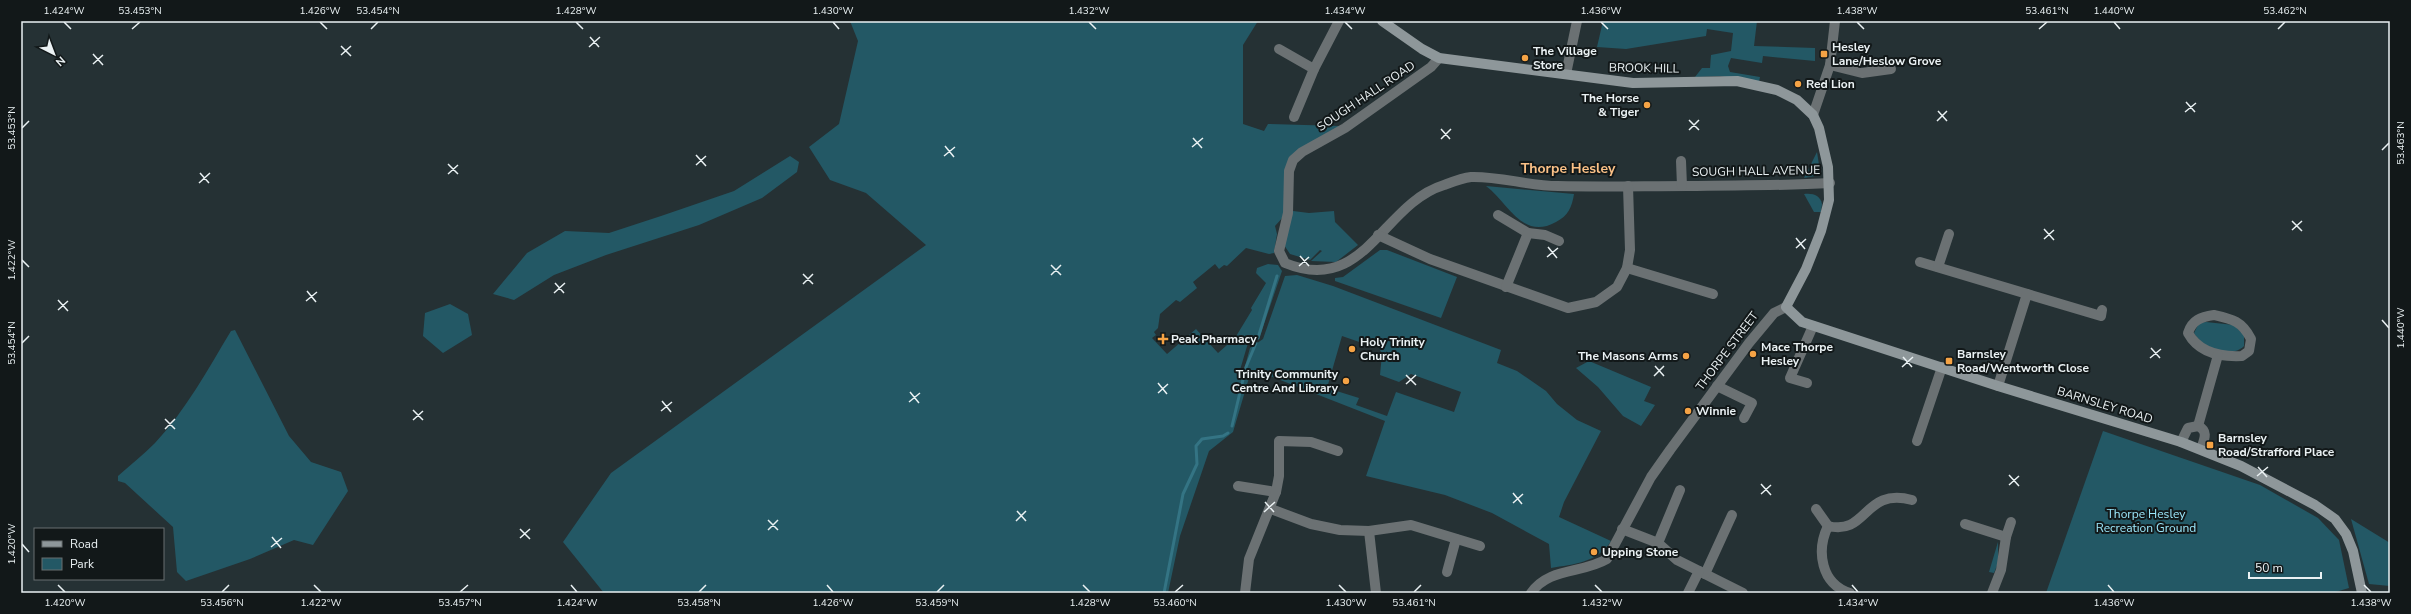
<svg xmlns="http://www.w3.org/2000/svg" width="2411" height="614" font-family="'Nunito Sans',sans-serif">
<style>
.green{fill:#235865;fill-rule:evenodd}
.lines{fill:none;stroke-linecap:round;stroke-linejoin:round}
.stream{stroke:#347484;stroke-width:3}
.minor{stroke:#6b7173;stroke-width:10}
.tertiary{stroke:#6b7173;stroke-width:10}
.secondary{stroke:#8e979a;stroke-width:10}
.ticks{fill:none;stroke:#eaf1f3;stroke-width:1.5}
.poi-dot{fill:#f5a345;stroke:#121819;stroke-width:1.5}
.labels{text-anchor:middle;stroke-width:4;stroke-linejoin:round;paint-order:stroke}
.poi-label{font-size:12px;font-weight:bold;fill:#eaf1f3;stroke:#121819;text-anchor:start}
.street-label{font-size:12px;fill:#eaf1f3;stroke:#121819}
.park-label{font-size:12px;fill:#9ce8fc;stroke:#121819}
.quarter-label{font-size:14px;font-weight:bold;fill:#fbc187;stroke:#121819}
.neatline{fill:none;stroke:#eaf1f3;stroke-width:1.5}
.ticks-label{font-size:10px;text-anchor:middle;fill:#eaf1f3}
</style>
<rect width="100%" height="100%" fill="#253134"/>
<g class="green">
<path d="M 850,21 L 1258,21 L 1243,45 L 1243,124 L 1264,131 L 1268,124 L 1340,126 L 1291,158 L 1284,216 L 1275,226 L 1277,234 L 1274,253 L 1269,254 L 1246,248 L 1227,266 L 1224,265 L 1219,269 L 1215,264 L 1193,282 L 1197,288 L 1180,302 L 1176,300 L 1160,314 L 1158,328 L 1154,332 L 1156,335 L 1152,338 L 1167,354 L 1196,329 L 1218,353 L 1235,338 L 1252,310 L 1251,308 L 1266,283 L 1256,273 L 1257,268 L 1268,264 L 1278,265 L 1282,271 L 1260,336 L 1248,343 L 1240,370 L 1244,370 L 1250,348 L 1263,339 L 1285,276 L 1297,275 L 1333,286 L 1501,350 L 1497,363 L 1517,371 L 1546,391 L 1557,404 L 1577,420 L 1601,431 L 1564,502 L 1559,517 L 1611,541 C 1597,563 1574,564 1551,568 L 1549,544 L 1492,513 L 1445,495 L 1366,476 L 1385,421 L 1255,370 L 1251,371 L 1233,432 L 1209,451 L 1180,536 L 1168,593 L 604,593 L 563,542 L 611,473 L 926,245 L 866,193 L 830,180 L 809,147 L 839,124 L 858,41 ZM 1342,336 L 1368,345 L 1374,338 L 1382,354 L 1380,375 L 1399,382 L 1411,374 L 1461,392 L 1454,412 L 1396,392 L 1387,416 L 1356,405 L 1359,398 L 1327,388 Z"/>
<polygon points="1603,21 1757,21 1754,46 1815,48 1815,61 1763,56 1762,63 1731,58 1728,66 1730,72 1760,77 1759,82 1720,76 1695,77 1702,68 1710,68 1711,55 1731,51 1733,33 1707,29 1706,36 1626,49 1597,47"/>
<polygon points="1817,152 1820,171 1815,176 1804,178"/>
<polygon points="790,156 799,162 797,172 762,198 699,225 606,255 554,275 514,300 493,294 527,253 565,231 609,233 661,216 734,191"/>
<path d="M 1486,186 L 1574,194 C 1572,207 1568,216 1556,222 C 1522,241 1508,202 1486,186 Z"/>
<path d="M 1804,194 C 1813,193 1820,195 1822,204 L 1821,212 L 1814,212 Z"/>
<polygon points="1293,211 1309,213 1334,211 1335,222 1358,245 1336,262 1311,261 1322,251 1320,250 1310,260 1290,254 1284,245"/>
<polygon points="1380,250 1387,250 1457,277 1441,318 1335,281 1335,278 1343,277"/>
<polygon points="450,304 468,314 472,335 443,353 423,336 425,313"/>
<path d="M 2206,322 L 2234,325 L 2244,335 L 2244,346 C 2232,359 2202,348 2194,333 L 2199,323 Z"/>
<path d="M 235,330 L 289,436 L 311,462 L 341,472 L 348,491 L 313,545 L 294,540 L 250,559 L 186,581 L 177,572 L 173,527 L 125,483 L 118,481 L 118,476 C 130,465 143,455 155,443 C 186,410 208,369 231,331 Z"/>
<polygon points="1589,361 1651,387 1644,401 1655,405 1641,426 1623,416 1598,387 1576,368"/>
<polygon points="2103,431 2260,485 2318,518 2339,540 2349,588 2332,593 2046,593"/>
<polygon points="2351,519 2390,543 2390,586 2369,584"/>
<polygon points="1998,542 1998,563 1994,573 1989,572"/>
</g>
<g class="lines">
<g class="stream">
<polyline points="1258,338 1277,276"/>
<polyline points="1232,426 1246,367 1256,343"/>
<polyline points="1164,593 1183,494 1197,464 1196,446 1202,439 1223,436 1228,433"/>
</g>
<g class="minor">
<polyline points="1279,49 1314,69"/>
<path d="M 1439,58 L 1431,67 L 1345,128 L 1302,152 L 1293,160 L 1289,171 L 1288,213 L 1279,251 L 1285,263 C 1365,296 1382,204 1444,185 C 1452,182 1462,178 1471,177 C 1499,176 1529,186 1558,186 C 1601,187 1644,186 1688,186 C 1735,185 1782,186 1830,183"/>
<polyline points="1830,65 1862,73 1891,69"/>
<polyline points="1566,74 1577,21"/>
<polyline points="1294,117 1314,69 1339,21"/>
<polyline points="1681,161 1682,186"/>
<polyline points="1498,215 1528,233"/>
<polyline points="1378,235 1430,259 1568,308 1596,302 1617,287 1627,268 1630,250 1628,186"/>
<polyline points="1920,262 2101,316 2102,310"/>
<polyline points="1938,267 1949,234"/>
<polyline points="1627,268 1713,294"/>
<polyline points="1506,287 1528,233 1545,235 1559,241"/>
<path d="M 2214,315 C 2232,319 2242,321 2251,339 L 2249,351 L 2242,356 C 2222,357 2199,353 2188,333 C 2192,320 2201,317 2214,315 Z"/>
<polyline points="1807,383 1790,378 1813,326"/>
<polyline points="1717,386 1752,403 1744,418"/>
<polyline points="1998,386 2027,294"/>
<polyline points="2198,426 2218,355"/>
<polyline points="1917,441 1942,367"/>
<path d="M 2181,442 L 2188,428 L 2198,426 C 2209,431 2204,440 2201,449"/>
<polyline points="1238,486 1276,492"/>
<polyline points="1271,509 1311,524 1340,530 1369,531 1411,525 1480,546"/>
<polyline points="1816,509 1828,526"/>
<polyline points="1965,524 2006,537"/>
<polyline points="1622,529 1658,543 1677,560 1743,593"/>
<polyline points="1369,531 1376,593"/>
<polyline points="1658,543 1680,490"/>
<polyline points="1447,572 1456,539"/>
<polyline points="1705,574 1732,515"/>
<polyline points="1245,593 1249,559 1276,492 1279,476 1279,441 1311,442 1338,451"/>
<polyline points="1688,593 1699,571"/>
<path d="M 1850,593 C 1821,584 1816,551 1828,526 C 1868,536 1863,487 1912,500"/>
<polyline points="1992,593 2001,570 2006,537 2011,522"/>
</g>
<g class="tertiary">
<polyline points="1813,115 1830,65 1835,21"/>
<path d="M 1531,593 C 1549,567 1582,574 1607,559 L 1651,477 L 1670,450 L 1749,343 L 1774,313 L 1786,307"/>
</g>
<polyline class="secondary" points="1382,21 1422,49 1439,58 1633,83 1737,81 1777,90 1797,100 1813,115 1819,128 1828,167 1829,200 1821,231 1806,269 1786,307 1802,322 1998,386 2181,442 2241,466 2315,505 2335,519 2346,534 2353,551 2362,593"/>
</g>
<path class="ticks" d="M 64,22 L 71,29M 320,22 L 327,29M 576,22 L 583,29M 833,22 L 839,29M 1089,22 L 1096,29M 1345,22 L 1352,29M 1601,22 L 1608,29M 1857,22 L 1864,29M 2114,22 L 2120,29M 132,29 L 140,22M 371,29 L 378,22M 2039,29 L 2047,22M 2278,29 L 2285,22M 590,37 L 599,47M 341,46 L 351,56M 589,47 L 600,37M 93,54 L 103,65M 341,55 L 351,46M 93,64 L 103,55M 2186,102 L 2195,112M 1938,111 L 1947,121M 2185,112 L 2196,103M 1689,120 L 1699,130M 1937,121 L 1947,111M 22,128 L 29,121M 1441,129 L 1450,139M 1689,130 L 1699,120M 1193,138 L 1202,148M 1441,139 L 1451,129M 945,146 L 954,157M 1192,147 L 1203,138M 2382,150 L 2389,143M 696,155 L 706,166M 944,156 L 955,147M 448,164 L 458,174M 696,165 L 706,156M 200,173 L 209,183M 448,174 L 458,165M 199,183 L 210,173M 2292,221 L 2302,231M 2044,229 L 2054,240M 2292,230 L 2302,221M 1796,238 L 1805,249M 2044,239 L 2054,230M 1548,247 L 1557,258M 1796,248 L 1806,239M 1300,256 L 1309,266M 1547,257 L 1558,248M 22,260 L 29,267M 1051,265 L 1061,275M 1299,266 L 1309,257M 803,274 L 813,284M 1051,275 L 1061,265M 555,283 L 564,293M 803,284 L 813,274M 307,291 L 316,302M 554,293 L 565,283M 58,300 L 68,311M 306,301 L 317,292M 58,310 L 68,301M 2382,320 L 2389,328M 22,343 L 29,336M 2151,348 L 2160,358M 1903,357 L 1912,367M 2150,358 L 2161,349M 1655,366 L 1664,376M 1902,367 L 1913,357M 1406,375 L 1416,385M 1654,376 L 1664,366M 1158,383 L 1167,394M 1406,384 L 1416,375M 910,392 L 919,403M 1158,393 L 1168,384M 662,401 L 671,412M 909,402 L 920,393M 413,410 L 423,420M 661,411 L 672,402M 165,419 L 175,429M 413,420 L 423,411M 165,429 L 175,419M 2258,467 L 2267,477M 2009,475 L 2019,486M 2257,476 L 2268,467M 1761,484 L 1771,495M 2009,485 L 2019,476M 1513,493 L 1522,504M 1761,494 L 1771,485M 1265,502 L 1274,512M 1513,503 L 1523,494M 1017,511 L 1026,521M 1264,512 L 1275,502M 768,520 L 778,530M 1016,521 L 1026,511M 520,529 L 530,539M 768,530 L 778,520M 272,537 L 281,548M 520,538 L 530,529M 22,544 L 29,552M 271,547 L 282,538M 58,585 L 65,592M 314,585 L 321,592M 571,585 L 577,592M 827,585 L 833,592M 1083,585 L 1090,592M 1339,585 L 1346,592M 1595,585 L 1602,592M 1852,585 L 1858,592M 2108,585 L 2114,592M 2364,585 L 2371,592M 222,592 L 229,585M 460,592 L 468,585M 699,592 L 706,585M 937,592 L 944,585M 1175,592 L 1183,585M 1414,592 L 1421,585"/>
<g class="poi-dot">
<rect x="1820" y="50" width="8" height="8" rx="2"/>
<circle cx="1525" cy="58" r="4"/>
<circle cx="1798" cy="84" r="4"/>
<circle cx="1647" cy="105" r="4"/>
<path d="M1161 333h4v4h4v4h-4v4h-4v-4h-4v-4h4z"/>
<circle cx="1352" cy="349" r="4"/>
<circle cx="1753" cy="354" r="4"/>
<circle cx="1686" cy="356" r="4"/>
<rect x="1945" y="357" width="8" height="8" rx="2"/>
<circle cx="1346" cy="381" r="4"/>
<circle cx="1688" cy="411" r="4"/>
<rect x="2206" y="441" width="8" height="8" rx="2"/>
<circle cx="1594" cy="552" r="4"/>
</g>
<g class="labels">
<g class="poi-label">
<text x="1832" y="51">Hesley<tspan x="1832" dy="14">Lane/Heslow Grove</tspan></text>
<text x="1533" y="55">The Village<tspan x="1533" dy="14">Store</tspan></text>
<text x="1806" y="88">Red Lion</text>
<text x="1639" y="102" text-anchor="end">The Horse<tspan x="1639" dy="14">&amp; Tiger</tspan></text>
<text x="1171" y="343">Peak Pharmacy</text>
<text x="1360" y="346">Holy Trinity<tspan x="1360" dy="14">Church</tspan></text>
<text x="1761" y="351">Mace Thorpe<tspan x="1761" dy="14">Hesley</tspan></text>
<text x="1957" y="358">Barnsley<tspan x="1957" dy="14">Road/Wentworth Close</tspan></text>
<text x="1678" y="360" text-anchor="end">The Masons Arms</text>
<text x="1338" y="378" text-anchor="end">Trinity Community<tspan x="1338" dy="14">Centre And Library</tspan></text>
<text x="1696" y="415">Winnie</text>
<text x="2218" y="442">Barnsley<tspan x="2218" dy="14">Road/Strafford Place</tspan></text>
<text x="1602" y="556">Upping Stone</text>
</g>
<g class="street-label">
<text transform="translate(1644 68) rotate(1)" y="4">BROOK HILL</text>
<text transform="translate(1366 96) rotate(-34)" y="4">SOUGH HALL ROAD</text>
<text transform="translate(1756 171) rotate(-1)" y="4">SOUGH HALL AVENUE</text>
<text transform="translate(1727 351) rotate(-53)" y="4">THORPE STREET</text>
<text transform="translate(2105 405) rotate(17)" y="4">BARNSLEY ROAD</text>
</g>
<g class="park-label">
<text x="2146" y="518">Thorpe Hesley<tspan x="2146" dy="14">Recreation Ground</tspan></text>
</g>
<g class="quarter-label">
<text x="1568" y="173">Thorpe Hesley</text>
</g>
</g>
<rect width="2411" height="614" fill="none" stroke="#121819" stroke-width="44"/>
<rect x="34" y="528" width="130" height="52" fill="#121819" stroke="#686f70"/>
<rect x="42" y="541" width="20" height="6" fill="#8e979a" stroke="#686f70"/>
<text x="70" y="548" font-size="12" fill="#eaf1f3">Road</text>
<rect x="42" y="558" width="20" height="12" fill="#235865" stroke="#686f70"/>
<text x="70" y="568" font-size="12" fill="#eaf1f3">Park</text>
<g transform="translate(54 54) rotate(138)" stroke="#121819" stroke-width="3" paint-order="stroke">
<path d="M0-3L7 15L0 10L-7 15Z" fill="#eaf1f3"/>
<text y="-6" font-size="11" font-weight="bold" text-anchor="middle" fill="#eaf1f3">N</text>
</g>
<path d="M2249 572v6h72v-6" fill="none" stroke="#eaf1f3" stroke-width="2"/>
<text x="2255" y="572" font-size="12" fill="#eaf1f3" stroke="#121819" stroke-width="3" paint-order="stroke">50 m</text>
<rect x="22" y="22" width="2367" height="570" class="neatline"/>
<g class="ticks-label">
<text x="64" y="14">1.424°W</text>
<text x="140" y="14">53.453°N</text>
<text x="320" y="14">1.426°W</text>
<text x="378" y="14">53.454°N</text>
<text x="576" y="14">1.428°W</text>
<text x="833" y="14">1.430°W</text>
<text x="1089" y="14">1.432°W</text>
<text x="1345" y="14">1.434°W</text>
<text x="1601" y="14">1.436°W</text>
<text x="1857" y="14">1.438°W</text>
<text x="2047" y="14">53.461°N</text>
<text x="2114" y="14">1.440°W</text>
<text x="2285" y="14">53.462°N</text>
<text transform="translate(11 128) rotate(-90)" y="4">53.453°N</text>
<text transform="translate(2400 143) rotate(-90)" y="4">53.463°N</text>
<text transform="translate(11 260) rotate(-90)" y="4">1.422°W</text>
<text transform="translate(2400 328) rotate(-90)" y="4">1.440°W</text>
<text transform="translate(11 343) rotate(-90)" y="4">53.454°N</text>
<text transform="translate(11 544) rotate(-90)" y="4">1.420°W</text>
<text x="65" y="606">1.420°W</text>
<text x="222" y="606">53.456°N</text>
<text x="321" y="606">1.422°W</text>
<text x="460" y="606">53.457°N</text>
<text x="577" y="606">1.424°W</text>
<text x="699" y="606">53.458°N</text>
<text x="833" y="606">1.426°W</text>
<text x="937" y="606">53.459°N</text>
<text x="1090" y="606">1.428°W</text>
<text x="1175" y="606">53.460°N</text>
<text x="1346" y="606">1.430°W</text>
<text x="1414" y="606">53.461°N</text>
<text x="1602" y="606">1.432°W</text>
<text x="1858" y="606">1.434°W</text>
<text x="2114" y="606">1.436°W</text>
<text x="2371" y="606">1.438°W</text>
</g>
</svg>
